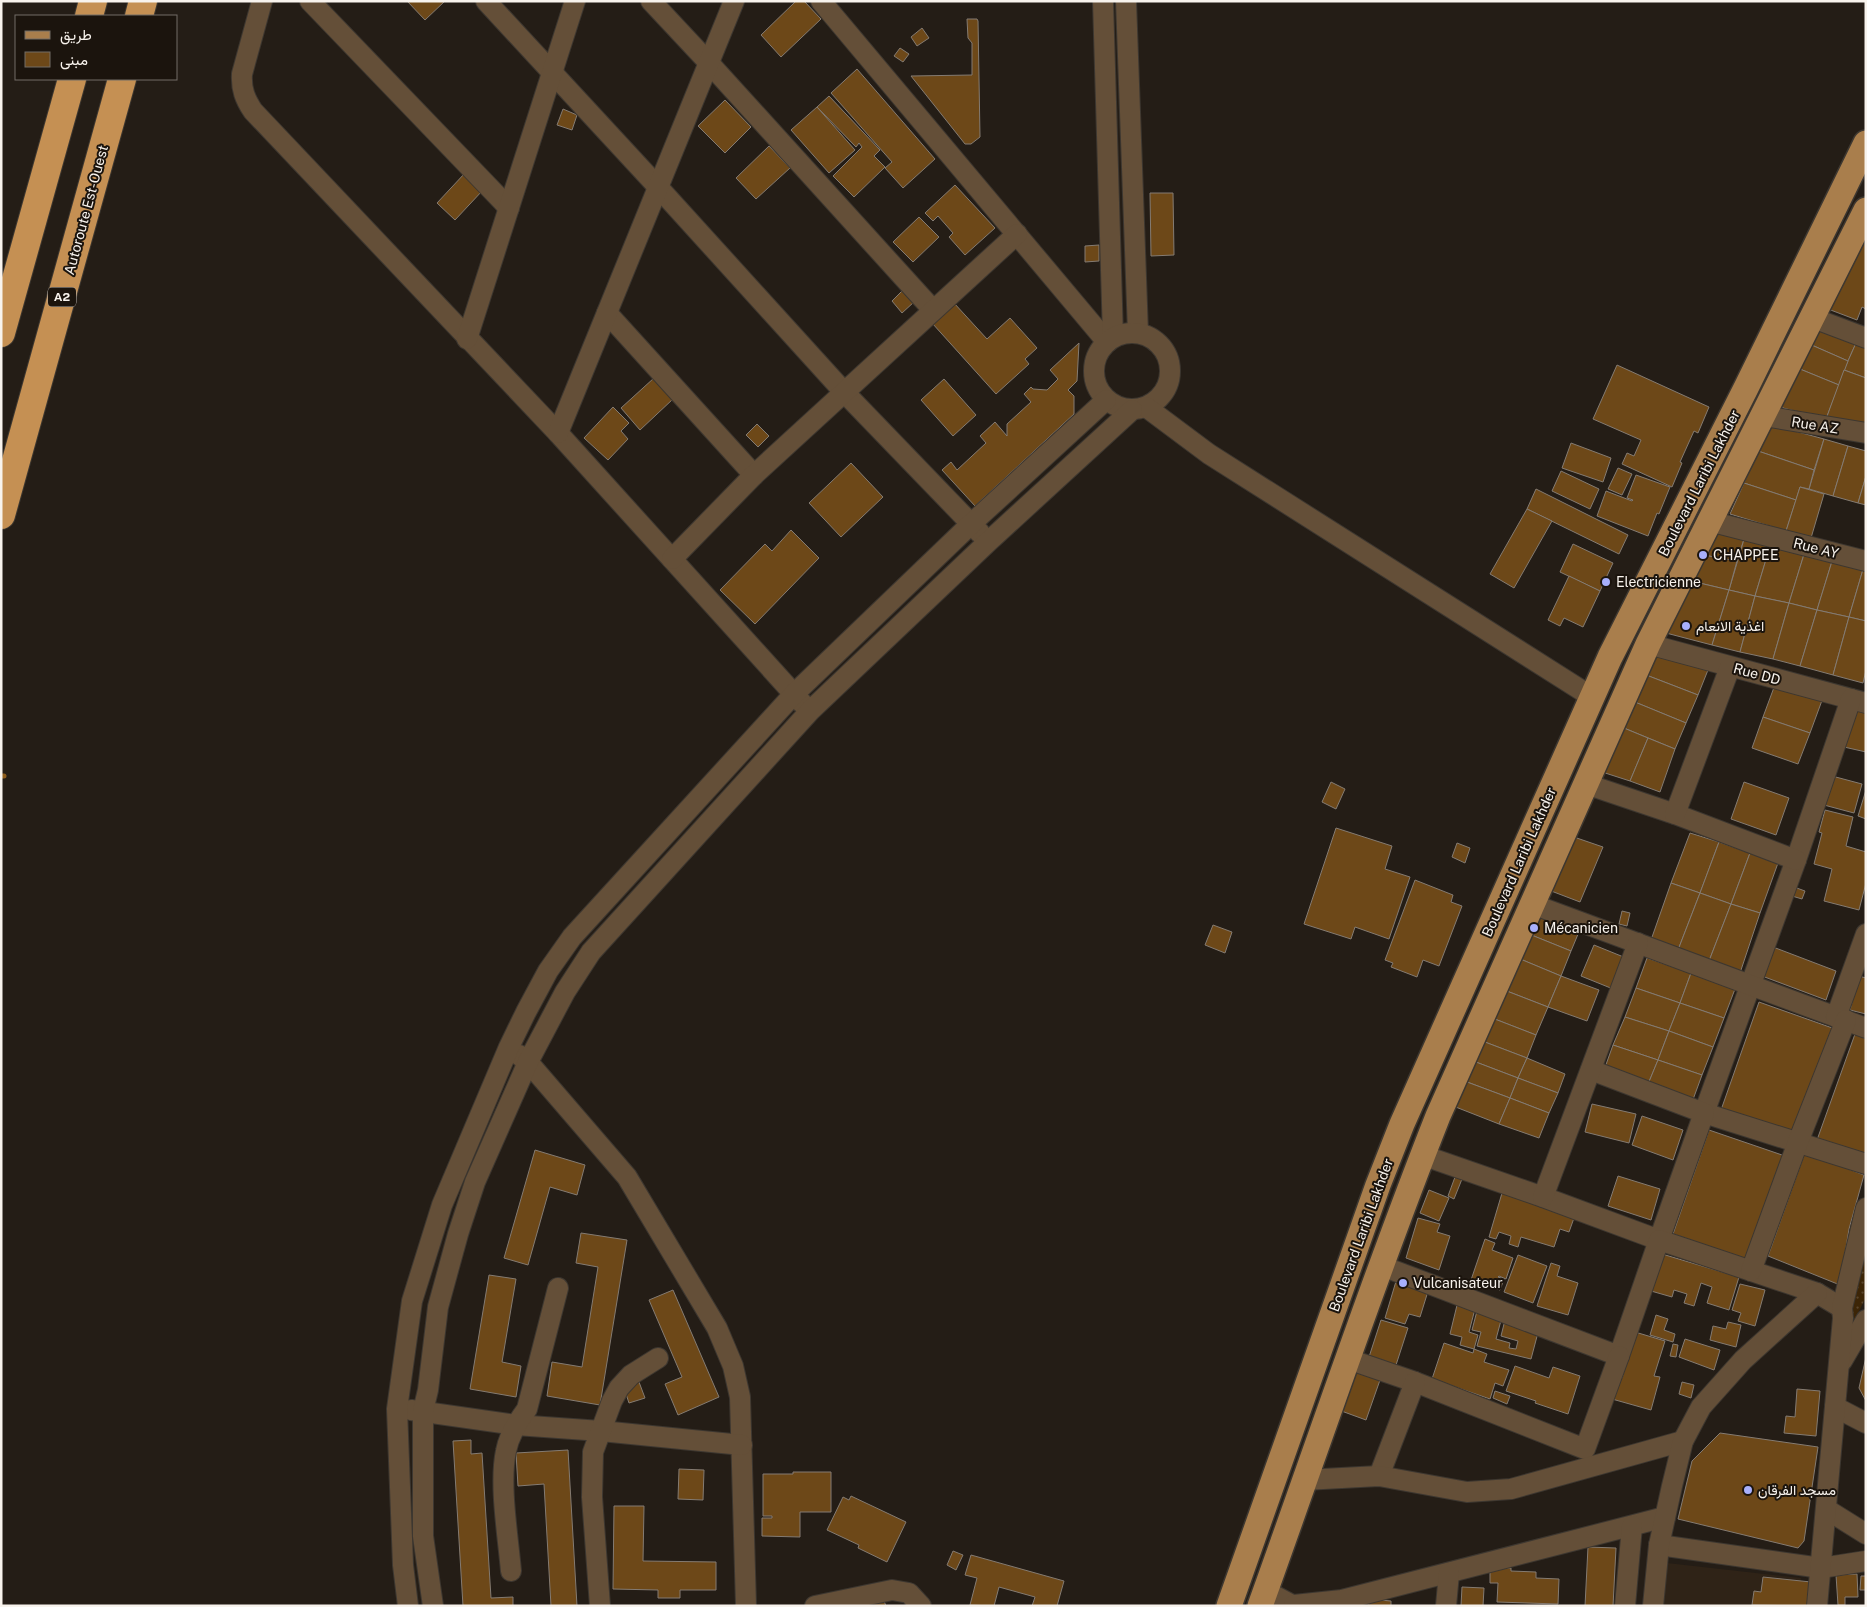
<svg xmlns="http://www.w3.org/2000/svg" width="1867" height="1607" font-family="'Public Sans',Vazirmatn,sans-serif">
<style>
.built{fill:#2f2317}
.grass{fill:url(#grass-dots)}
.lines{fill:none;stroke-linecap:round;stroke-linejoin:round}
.stream{stroke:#8d5c1b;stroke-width:5}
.building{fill:#6d4818;stroke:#847b72}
.minor-casing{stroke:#3d3730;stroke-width:22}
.major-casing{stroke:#3d3730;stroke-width:28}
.highway-casing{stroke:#3d3730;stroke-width:30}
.minor{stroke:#644f38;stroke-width:20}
.major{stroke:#a97e4c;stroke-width:25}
.highway{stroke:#c59053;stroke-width:28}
.poi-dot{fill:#a8b0fc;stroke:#1b140d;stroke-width:2}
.labels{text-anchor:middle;stroke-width:4;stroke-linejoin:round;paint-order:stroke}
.shield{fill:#1b140d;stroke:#b6b0aa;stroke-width:1}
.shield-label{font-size:12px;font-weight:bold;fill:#f8f3ed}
.street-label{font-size:14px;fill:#f8f3ed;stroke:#1b140d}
.poi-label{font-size:14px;fill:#f8f3ed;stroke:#1b140d;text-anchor:start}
</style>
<defs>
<pattern id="grass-dots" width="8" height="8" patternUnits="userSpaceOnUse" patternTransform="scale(1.25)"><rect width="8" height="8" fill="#3c2506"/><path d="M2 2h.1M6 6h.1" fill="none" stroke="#59452b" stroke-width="1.8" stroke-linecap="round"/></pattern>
</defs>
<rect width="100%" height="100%" fill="#241d16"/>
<polygon class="built" points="1658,1562 1801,1578 1798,1606 1654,1606"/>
<polygon class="grass" points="1866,1232 1866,1297 1852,1325 1848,1324"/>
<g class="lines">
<polyline class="stream" points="1,776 4,776"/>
</g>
<g class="building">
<polygon points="407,1 445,1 425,20"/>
<polygon points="796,1 804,1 821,19 781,57 761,35"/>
<polygon points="967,19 977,19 978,21 980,137 971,144 965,144 911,76 972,75 972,43 968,38"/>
<polygon points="922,28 929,38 917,46 911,37"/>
<polygon points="900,48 909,54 903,62 894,56"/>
<polygon points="857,69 935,159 903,188 885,168 892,162 831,93"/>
<polygon points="829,96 880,150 874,156 885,167 854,197 833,176 862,147 859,143 856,147 817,107"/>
<polygon points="725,100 751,127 725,153 698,126"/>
<polygon points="817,107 855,150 829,173 791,130"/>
<polygon points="563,109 577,115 572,130 557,125"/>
<polygon points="769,146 790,168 756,199 736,178"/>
<polygon points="465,173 483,190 455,220 437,203"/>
<polygon points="955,185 995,228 965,255 949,237 953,233 938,216 933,221 925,213"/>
<polygon points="1150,193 1173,193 1174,255 1151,256"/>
<polygon points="919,217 939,237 913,262 893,242"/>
<polygon points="1866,221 1866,309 1862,307 1857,320 1828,309"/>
<polygon points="1099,245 1099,261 1085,262 1085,246"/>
<polygon points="903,290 914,302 902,313 892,301"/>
<polygon points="954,303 987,339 1010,318 1037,348 1025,359 1029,364 996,394 932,323"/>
<polygon points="1819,318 1860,334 1848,361 1807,343"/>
<polygon points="1860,334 1866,336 1866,378 1844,370"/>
<polygon points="1079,343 1077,381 1068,390 1074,396 1074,414 975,506 942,470 951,462 957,470 986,443 980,436 995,422 1007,436 1007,424 1031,402 1024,394 1031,387 1033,389 1047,390 1058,379 1050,370"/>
<polygon points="1807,343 1848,361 1839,385 1795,367"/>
<polygon points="1617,365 1709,407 1698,433 1694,431 1680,462 1682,463 1672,487 1622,464 1627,453 1634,456 1641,440 1593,419"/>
<polygon points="1795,367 1839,385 1826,419 1783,408 1778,398"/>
<polygon points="1844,370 1866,378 1866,422 1864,428 1826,419"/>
<polygon points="654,378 673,399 640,430 621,408"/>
<polygon points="944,379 976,415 953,436 921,400"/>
<polygon points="613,407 629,423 621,431 628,439 608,460 584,438"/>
<polygon points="757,424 769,436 758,447 746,435"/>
<polygon points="1769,424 1824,439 1814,470 1758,451"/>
<polygon points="1824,439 1848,446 1833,496 1809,489"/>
<polygon points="1571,443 1611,458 1603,482 1562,468"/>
<polygon points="1848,446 1866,451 1866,476 1858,503 1833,496"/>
<polygon points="1758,451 1814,470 1809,489 1800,487 1796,500 1744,483"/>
<polygon points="851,463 883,497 841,537 809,503"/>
<polygon points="1618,468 1632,474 1622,495 1608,489"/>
<polygon points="1561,471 1599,489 1590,509 1552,491"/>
<polygon points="1636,475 1670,487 1659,514 1657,513 1648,536 1597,516 1606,491 1632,501 1633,500 1627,498"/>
<polygon points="1866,476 1866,505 1858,503"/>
<polygon points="1744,483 1796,500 1786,531 1730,514"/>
<polygon points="1800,487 1824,494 1811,538 1786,531"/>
<polygon points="1536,489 1628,535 1619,554 1527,509"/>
<polygon points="1527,509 1552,521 1514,588 1490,574"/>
<polygon points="1716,529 1745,536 1737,561 1703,555"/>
<polygon points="791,530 819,558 755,624 720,590 765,544 772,551"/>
<polygon points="1745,536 1771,543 1755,596 1729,590"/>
<polygon points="1771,543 1805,551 1789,603 1755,596"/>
<polygon points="1573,544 1613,563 1600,591 1560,572"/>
<polygon points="1805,551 1833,558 1817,610 1789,603"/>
<polygon points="1703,555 1737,561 1729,590 1691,581"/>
<polygon points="1833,558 1864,566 1849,617 1817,610"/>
<polygon points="1864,566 1866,566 1866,621 1849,617"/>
<polygon points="1569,576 1600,591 1583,627 1564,618 1560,626 1548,620"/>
<polygon points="1691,581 1729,590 1712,645 1666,633"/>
<polygon points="1729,590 1755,596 1740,652 1712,645"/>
<polygon points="1755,596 1789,603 1773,659 1740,652"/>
<polygon points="1789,603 1817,610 1800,666 1773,659"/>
<polygon points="1817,610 1849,617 1833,675 1800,666"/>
<polygon points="1849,617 1866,621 1866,670 1863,683 1833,675"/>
<polygon points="1651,649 1708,670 1698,695 1641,673"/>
<polygon points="1641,673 1698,695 1686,723 1630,700"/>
<polygon points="1776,682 1824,695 1810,733 1763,717"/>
<polygon points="1630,700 1686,723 1675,749 1619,726"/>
<polygon points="1853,710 1866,713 1866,752 1844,747"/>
<polygon points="1763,717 1810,733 1798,764 1752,748"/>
<polygon points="1619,726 1648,738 1630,781 1599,771"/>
<polygon points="1648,738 1675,749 1660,792 1630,781"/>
<polygon points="1832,776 1862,784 1854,813 1824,805"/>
<polygon points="1331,782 1345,789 1336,809 1322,802"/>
<polygon points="1744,782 1789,798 1776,835 1731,819"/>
<polygon points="1866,790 1866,819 1858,816"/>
<polygon points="1825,810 1853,817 1846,846 1866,852 1866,883 1859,910 1824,901 1832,869 1814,864 1822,833 1819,832"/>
<polygon points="1336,828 1392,846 1385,869 1410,877 1389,939 1355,927 1351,939 1304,924"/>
<polygon points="1690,833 1719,842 1700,893 1671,883"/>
<polygon points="1568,835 1603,847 1580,902 1546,889"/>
<polygon points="1719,842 1750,853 1731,904 1700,893"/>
<polygon points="1457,843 1470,848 1465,863 1452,857"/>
<polygon points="1750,853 1778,863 1760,913 1731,904"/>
<polygon points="1415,880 1453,895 1451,902 1462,906 1439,966 1423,960 1417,977 1391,967 1393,963 1385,960"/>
<polygon points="1671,883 1700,893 1678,950 1651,940"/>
<polygon points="1794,887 1805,891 1802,899 1792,896"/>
<polygon points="1700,893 1731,904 1709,961 1678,950"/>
<polygon points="1731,904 1760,913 1740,973 1709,961"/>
<polygon points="1534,909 1581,927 1571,951 1524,932"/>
<polygon points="1622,911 1630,913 1627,926 1619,924"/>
<polygon points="1213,925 1232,932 1225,953 1205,945"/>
<polygon points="1524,932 1571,951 1561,976 1513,956"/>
<polygon points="1594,945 1631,960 1618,991 1581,976"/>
<polygon points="1773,947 1836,971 1826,1000 1762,976"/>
<polygon points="1513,956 1561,976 1548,1007 1499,988"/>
<polygon points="1647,958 1691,973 1680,1003 1636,988"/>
<polygon points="1691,973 1735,989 1724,1018 1680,1003"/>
<polygon points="1561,976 1599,990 1587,1021 1548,1007"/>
<polygon points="1859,976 1866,978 1866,1014 1850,1010"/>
<polygon points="1499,988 1548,1007 1536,1035 1487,1016"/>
<polygon points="1636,988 1680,1003 1669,1031 1625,1017"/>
<polygon points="1759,1002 1838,1030 1799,1140 1721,1110"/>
<polygon points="1680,1003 1724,1018 1713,1047 1669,1031"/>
<polygon points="1487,1016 1536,1035 1527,1058 1477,1039"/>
<polygon points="1625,1017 1669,1031 1658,1060 1613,1045"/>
<polygon points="1669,1031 1713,1047 1702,1075 1658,1060"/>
<polygon points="1855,1034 1866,1039 1866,1155 1817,1140"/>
<polygon points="1477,1039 1527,1058 1518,1078 1468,1059"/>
<polygon points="1613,1045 1658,1060 1646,1089 1603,1073"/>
<polygon points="1527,1058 1565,1074 1558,1093 1518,1078"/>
<polygon points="1468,1059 1518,1078 1510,1098 1459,1079"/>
<polygon points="1658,1060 1702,1075 1691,1105 1646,1089"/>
<polygon points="1518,1078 1558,1093 1549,1113 1510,1098"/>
<polygon points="1459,1079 1510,1098 1499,1124 1448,1104"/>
<polygon points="1510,1098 1549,1113 1539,1138 1499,1124"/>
<polygon points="1592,1104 1636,1114 1629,1143 1585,1132"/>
<polygon points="1642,1116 1683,1130 1673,1160 1632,1145"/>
<polygon points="1709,1130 1785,1156 1753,1262 1673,1234"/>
<polygon points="535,1150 585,1165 577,1195 550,1187 528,1265 504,1258"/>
<polygon points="1805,1152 1864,1175 1849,1229 1840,1285 1768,1256"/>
<polygon points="1618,1176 1660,1189 1651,1220 1608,1206"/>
<polygon points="1455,1177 1462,1179 1454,1199 1448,1196"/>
<polygon points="1429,1190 1449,1198 1439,1221 1420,1213"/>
<polygon points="1502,1193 1574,1218 1569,1232 1560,1229 1554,1247 1521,1237 1518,1247 1509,1244 1511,1236 1499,1232 1496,1239 1489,1237"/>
<polygon points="1418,1218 1440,1224 1437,1232 1450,1236 1439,1270 1406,1258"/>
<polygon points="581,1233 627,1240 600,1405 547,1396 552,1362 582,1367 598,1267 576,1263"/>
<polygon points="1485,1239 1495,1243 1492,1250 1513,1258 1506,1279 1499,1276 1498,1277 1504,1279 1500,1290 1471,1280"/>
<polygon points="1662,1254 1739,1277 1729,1310 1707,1303 1712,1287 1701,1283 1694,1306 1684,1303 1687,1294 1674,1290 1672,1297 1651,1291"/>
<polygon points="1518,1255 1547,1266 1533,1303 1504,1292"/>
<polygon points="1551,1263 1560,1266 1557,1276 1578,1283 1568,1315 1537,1306"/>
<polygon points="489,1275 516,1279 502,1362 521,1366 516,1397 470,1389"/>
<polygon points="1397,1278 1429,1288 1420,1317 1409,1314 1405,1324 1385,1318"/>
<polygon points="1740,1284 1765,1290 1755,1326 1738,1321 1741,1313 1732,1310"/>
<polygon points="673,1290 719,1397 678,1415 665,1384 682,1377 649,1300"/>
<polygon points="1458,1301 1476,1305 1469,1332 1478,1335 1474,1349 1460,1345 1462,1337 1450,1334"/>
<polygon points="1478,1307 1503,1313 1496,1339 1510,1343 1509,1348 1516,1349 1518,1341 1501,1336 1506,1316 1540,1325 1531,1359 1477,1346 1481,1332 1472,1330"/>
<polygon points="1656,1315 1668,1319 1664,1330 1675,1334 1673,1342 1650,1335"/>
<polygon points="1381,1320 1408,1328 1396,1365 1369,1357"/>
<polygon points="1728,1322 1741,1325 1736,1347 1710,1340 1713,1326 1726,1329"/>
<polygon points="1635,1332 1665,1341 1654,1376 1660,1377 1651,1410 1612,1399 1618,1377 1622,1378"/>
<polygon points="1685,1339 1720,1350 1714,1370 1679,1357"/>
<polygon points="1444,1343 1473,1353 1474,1349 1487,1354 1484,1362 1509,1370 1503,1386 1495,1383 1490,1399 1432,1379"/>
<polygon points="1673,1344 1678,1345 1676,1357 1670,1356"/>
<polygon points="1866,1357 1866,1401 1859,1388"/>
<polygon points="1515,1366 1549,1378 1553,1367 1580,1376 1568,1414 1535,1403 1536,1401 1506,1391"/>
<polygon points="1350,1370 1380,1380 1366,1420 1336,1409"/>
<polygon points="639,1382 645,1398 629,1403 624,1388"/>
<polygon points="1682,1382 1694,1385 1691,1398 1679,1394"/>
<polygon points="1797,1389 1820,1391 1816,1436 1784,1433 1786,1416 1795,1417"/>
<polygon points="1495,1391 1510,1396 1507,1404 1493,1398"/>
<polygon points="1720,1433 1818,1447 1804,1541 1798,1548 1678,1519 1692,1461"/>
<polygon points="471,1440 471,1454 482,1453 491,1598 513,1597 513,1606 463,1606 453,1441"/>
<polygon points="568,1450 577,1606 551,1606 544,1484 518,1486 516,1453"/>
<polygon points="679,1469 704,1470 703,1500 678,1499"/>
<polygon points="793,1472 831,1472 831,1512 800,1512 800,1537 762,1536 762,1518 772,1518 772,1516 763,1516 763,1474 793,1474"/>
<polygon points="851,1496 906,1522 887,1562 858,1548 859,1545 827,1530 843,1497 849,1500"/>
<polygon points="614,1506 644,1506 643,1561 716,1562 716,1590 680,1590 680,1598 658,1598 658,1590 613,1589"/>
<polygon points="1588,1547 1616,1548 1613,1606 1585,1606"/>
<polygon points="953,1551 963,1555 956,1570 947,1565"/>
<polygon points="971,1555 1064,1581 1057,1606 1032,1606 1035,1597 999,1587 994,1606 970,1605 977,1578 965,1575"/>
<polygon points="1490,1567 1511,1568 1511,1571 1536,1572 1536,1578 1559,1579 1558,1604 1497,1602 1498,1583 1490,1583"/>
<polygon points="1857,1574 1858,1597 1845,1597 1845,1605 1838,1605 1836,1575"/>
<polygon points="1861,1576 1866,1576 1866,1590 1860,1590"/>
<polygon points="1763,1577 1811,1582 1808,1606 1752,1605 1754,1591 1761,1592"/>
<polygon points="1462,1587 1484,1588 1483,1606 1461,1606"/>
<polygon points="882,1596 886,1606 871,1606 869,1601"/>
<polygon points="1368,1599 1391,1601 1391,1606 1368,1606"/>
</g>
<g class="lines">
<defs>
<g id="minor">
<path d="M 262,1 L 242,74 C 241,89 245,99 253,111 L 558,433 L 802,703"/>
<polyline points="310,1 509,208"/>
<polyline points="486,1 658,187 844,392 980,533"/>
<polyline points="651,1 709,63 933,310"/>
<polyline points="821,1 1107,342"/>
<polyline points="1103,1 1113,337"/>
<polyline points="1126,1 1138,333"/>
<polyline points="607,313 754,475"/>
<polyline points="1813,318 1866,338"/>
<circle cx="1132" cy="371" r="38"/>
<polyline points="467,339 575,1"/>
<polyline points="1146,407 1209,454 1592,697"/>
<polyline points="1764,416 1866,433"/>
<polyline points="558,433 734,1"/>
<polyline points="1709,521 1866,561"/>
<polyline points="672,559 754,475 1017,234"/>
<polyline points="1648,644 1866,703"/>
<polyline points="1851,699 1796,860 1704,1113 1866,1164"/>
<polyline points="1586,784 1675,814 1796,860"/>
<polyline points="1675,814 1730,667"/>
<polyline points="1532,904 1866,1028"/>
<polyline points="1836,1017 1866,934"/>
<polyline points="519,1055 528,1062 627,1177 717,1328 733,1366 740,1397 746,1606"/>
<polyline points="1422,1155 1543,1197 1659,1240 1704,1113 1591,1070"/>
<polyline points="1543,1197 1638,943"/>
<polyline points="1382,1266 1619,1356 1659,1240 1817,1293 1842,1308"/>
<polyline points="1751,1271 1798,1142 1846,1020"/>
<polyline points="1348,1359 1415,1382 1585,1449 1619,1356"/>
<polyline points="1842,1361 1866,1320"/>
<polyline points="1835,1407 1866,1423"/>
<polyline points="411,1410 516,1425 601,1431 742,1445"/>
<polyline points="1379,1476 1415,1382"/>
<polyline points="1304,1480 1379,1476 1467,1492 1511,1489 1683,1441"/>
<polyline points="1826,1509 1866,1534"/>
<polyline points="1659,1545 1821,1568 1866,1561"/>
<path d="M 511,1571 C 508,1536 499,1484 506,1451 C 509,1435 518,1421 527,1409 L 558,1288"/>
<polyline points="1266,1591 1294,1606"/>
<polyline points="1294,1605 1342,1600 1665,1517"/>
<polyline points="408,1606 403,1565 397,1409 412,1301 442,1205 509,1047 526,1012 548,971 572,937 794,694 971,524 1106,400"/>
<polyline points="433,1606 423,1536 423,1411 428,1390 438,1307 458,1234 475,1182 528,1062 565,992 591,952 810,711 988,542 1132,410"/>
<polyline points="600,1606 592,1497 593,1452 612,1401 619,1388 631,1375 658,1358"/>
<polyline points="815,1606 892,1590 909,1593 921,1606"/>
<polyline points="1446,1606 1449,1573"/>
<polyline points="1625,1606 1632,1526"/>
<polyline points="1653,1606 1659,1545 1672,1486 1683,1441 1701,1407 1743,1360 1817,1293"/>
<polyline points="1817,1606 1843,1318 1842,1308 1866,1208"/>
</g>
<g id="major">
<polyline points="1229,1606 1378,1185 1402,1124 1610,657 1746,388 1866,143"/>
<path d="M 1260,1606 C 1319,1442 1374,1278 1438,1116 L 1648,644 L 1866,210"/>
</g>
<g id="highway">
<polyline points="89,16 93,1"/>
<polyline points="139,16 143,1"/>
<polyline points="1,333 72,79"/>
<polyline points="1,515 122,79"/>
</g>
</defs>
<use href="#minor" class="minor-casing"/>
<use href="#major" class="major-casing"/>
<use href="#highway" class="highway-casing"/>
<use href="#minor" class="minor"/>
<use href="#major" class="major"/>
<use href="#highway" class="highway"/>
</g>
<g class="poi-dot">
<circle cx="1703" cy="555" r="5"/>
<circle cx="1606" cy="582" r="5"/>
<circle cx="1686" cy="626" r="5"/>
<circle cx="1534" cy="928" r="5"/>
<circle cx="1403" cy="1283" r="5"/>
<circle cx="1748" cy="1490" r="5"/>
</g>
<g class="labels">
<rect class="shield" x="48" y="287.5" width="28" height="19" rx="4"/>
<g class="shield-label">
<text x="62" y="301">A2</text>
</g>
<g class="street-label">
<text transform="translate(86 210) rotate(-75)" y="5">Autoroute Est-Ouest</text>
<text transform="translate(1815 425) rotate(9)" y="5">Rue AZ</text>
<text transform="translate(1699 483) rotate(-63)" y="5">Boulevard Laribi Lakhder</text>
<text transform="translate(1816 548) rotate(14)" y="5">Rue AY</text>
<text transform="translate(1757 674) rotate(15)" y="5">Rue DD</text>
<text transform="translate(1519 862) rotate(-66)" y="5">Boulevard Laribi Lakhder</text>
<text transform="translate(1361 1235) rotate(-70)" y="5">Boulevard Laribi Lakhder</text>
</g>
<g class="poi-label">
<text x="1713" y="560">CHAPPEE</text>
<text x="1616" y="587">Electricienne</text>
<text x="1696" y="631">اغذية الانعام</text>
<text x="1544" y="933">Mécanicien</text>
<text x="1413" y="1288">Vulcanisateur</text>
<text x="1758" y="1495">مسجد الفرقان</text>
</g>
</g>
<rect width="1867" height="1607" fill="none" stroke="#f8f3ed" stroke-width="5"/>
<rect x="15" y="15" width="162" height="65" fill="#1b140d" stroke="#736d67"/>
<rect x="25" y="31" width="25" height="8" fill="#a97e4c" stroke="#736d67"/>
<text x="60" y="40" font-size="15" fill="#f8f3ed">طريق</text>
<rect x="25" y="52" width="25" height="15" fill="#6d4818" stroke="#736d67"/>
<text x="60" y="65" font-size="15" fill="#f8f3ed">مبنى</text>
</svg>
